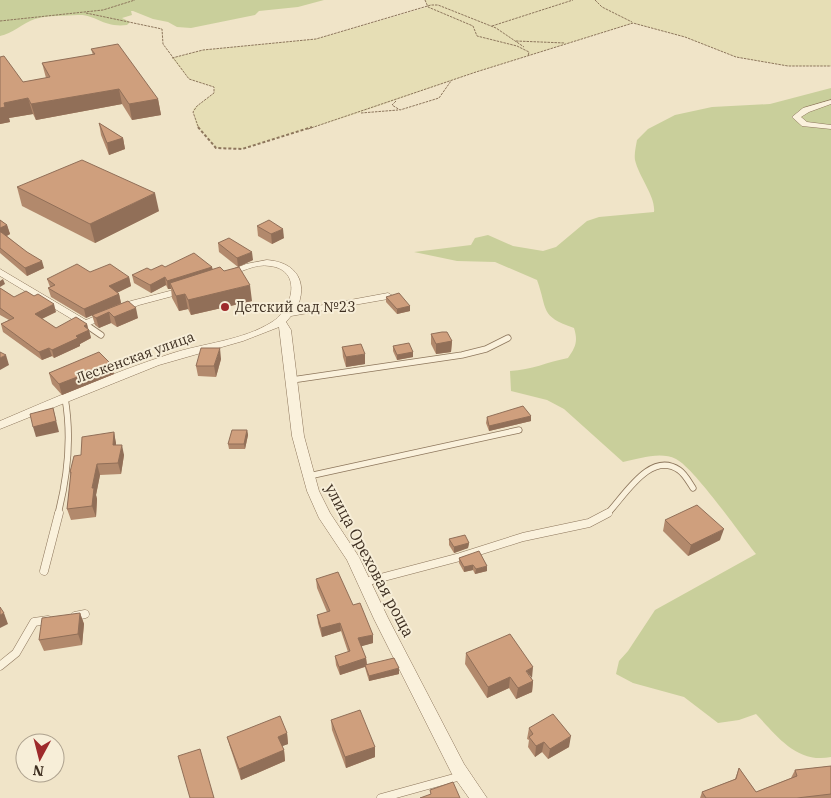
<svg xmlns="http://www.w3.org/2000/svg" width="831" height="798" font-family="'IBM Plex Serif',serif">
<style>
.farmland{fill:#e6deb5}
.green{fill:#c9cf9b}
.lines{fill:none;stroke-linecap:round;stroke-linejoin:round}
.service-far1-casing{stroke:#8d765c;stroke-width:7}
.service-casing{stroke:#8d765c;stroke-width:9}
.minor-casing{stroke:#8d765c;stroke-width:1}
.path-far1{stroke:#8d765c;stroke-width:1;stroke-dasharray:2.5 1;stroke-linecap:butt}
.path{stroke:#8d765c;stroke-width:2;stroke-dasharray:3 2;stroke-linecap:butt}
.service-far1{stroke:#faf1dc;stroke-width:5.5}
.service{stroke:#faf1dc;stroke-width:8}
.minor{fill:#faf1dc;fill-rule:evenodd}
.wall{fill:#b2896c}
.shaded-wall{fill:#916f58}
.building{fill:#cf9f7d;stroke:#916f58}
.poi-dot{fill:#9e2a2b;stroke:#f7eed8;stroke-width:2}
.labels{text-anchor:middle;stroke-width:4;stroke-linejoin:round;paint-order:stroke}
.poi-label{font-size:14px;fill:#3d2e20;stroke:#f7eed8;text-anchor:start}
.street-label{font-size:14px;fill:#3d2e20;stroke:#f7eed8}
.near-street-label{font-size:16px;fill:#3d2e20;stroke:#f7eed8}
</style>
<rect width="100%" height="100%" fill="#f0e4c8"/>
<polygon class="farmland" points="425,0 831,0 831,66 788,66 736,57 685,37 633,23 476,72 356,114 242,149 216,148 196,125 193,109 214,93 214,87 189,79 172,58 203,50 316,39 428,7"/>
<g class="green">
<path d="M 0,0 L 324,0 L 298,7 L 259,11 L 255,15 L 191,28 L 177,27 L 168,22 L 153,19 L 133,11 L 131,11 L 132,15 L 122,18 L 130,22 L 127,25 C 103,28 96,14 78,15 C 65,16 48,15 35,19 C 23,23 12,34 0,36 Z"/>
<path d="M 831,88 L 831,757 C 797,764 777,736 756,714 L 739,720 L 718,723 L 684,697 L 633,683 L 616,674 L 619,661 L 628,651 L 655,610 L 756,554 C 741,535 694,468 676,459 C 660,451 639,459 623,462 L 564,409 L 547,400 L 511,391 L 510,371 C 532,370 547,362 568,358 C 576,347 578,341 574,328 C 539,316 548,310 537,280 L 495,262 L 457,261 L 414,252 L 471,245 L 475,238 L 488,235 L 513,246 L 543,251 L 556,247 L 587,221 L 599,217 L 654,212 C 656,197 639,177 635,160 C 634,154 636,146 637,140 L 648,129 L 675,115 L 712,107 L 770,104 Z"/>
</g>
<g class="lines">
<defs>
<g id="service-far1">
<polyline points="85,324 101,335"/>
<polyline points="292,380 462,355 486,349 508,338"/>
<polyline points="309,476 519,430"/>
<path d="M 58,514 C 68,475 72,438 65,398"/>
<path d="M 607,514 C 624,497 650,450 679,470 C 685,474 689,482 693,488"/>
</g>
<g id="service">
<polyline points="44,571 59,513"/>
<polyline points="365,582 460,557 523,537 589,523 608,513"/>
<polyline points="75,616 85,614"/>
<polyline points="0,666 16,653 34,622 48,620"/>
<polyline points="381,798 461,776"/>
</g>
<g id="minor">
<polygon points="831,100 831,104 809,112 801,117 807,122 831,125 831,129 802,126 792,117 803,108"/>
<path d="M 267,260 C 297,262 309,283 296,310 L 388,293 L 393,296 L 388,299 L 291,316 L 286,322 L 291,330 L 304,436 L 319,491 L 330,513 L 359,557 L 388,618 L 464,764 L 487,798 L 469,798 L 452,774 L 374,619 L 347,560 L 319,518 L 307,491 L 292,436 L 279,327 L 243,341 L 159,365 L 0,429 L 0,421 C 56,397 112,373 170,354 C 203,343 242,341 272,322 C 293,309 303,270 270,266 C 255,263 240,273 226,277 L 221,274 L 246,264 Z"/>
<polygon points="0,269 86,320 131,301 185,287 190,290 188,292 139,305 85,327 0,276"/>
</g>
</defs>
<use href="#service-far1" class="service-far1-casing"/>
<use href="#service" class="service-casing"/>
<use href="#minor" class="minor-casing"/>
<g class="path-far1">
<polyline points="425,0 428,7 473,26 477,36 517,46 529,52 528,56"/>
<polyline points="595,0 602,7 632,22"/>
<polyline points="86,13 162,29 163,44 189,79 214,87 214,93 197,106 193,112 199,129"/>
<polyline points="0,21 103,10 135,0"/>
<polyline points="492,26 573,0"/>
<polyline points="516,41 565,43"/>
<polyline points="172,58 203,50 316,39 431,5 438,5 496,28 524,47"/>
<polyline points="396,101 392,105 400,110 439,98 451,81"/>
<polyline points="361,113 398,110"/>
<polyline points="308,129 476,72 633,23 685,37 736,57 788,66 831,66"/>
</g>
<polyline class="path" points="198,127 216,148 242,149 312,127"/>
<use href="#service-far1" class="service-far1"/>
<use href="#service" class="service"/>
<use href="#minor" class="minor"/>
</g>
<g class="wall">
<polygon points="91,49 158,99 161,115 132,120 122,104 36,120 33,114 9,118 10,122 0,124 0,57 23,82 46,78 42,63 93,55"/>
<polygon points="99,123 123,138 125,149 109,155 101,135"/>
<polygon points="17,187 159,211 95,243 22,206"/>
<polygon points="0,220 7,225 10,234 7,236 44,268 27,276 0,253"/>
<polygon points="257,226 284,238 272,244 258,236"/>
<polygon points="218,243 253,260 238,267 219,252"/>
<polygon points="165,267 212,267 213,270 252,301 191,315 188,309 179,311 172,298 171,289 168,289 166,285 151,293 134,283 132,275"/>
<polygon points="90,272 129,277 131,286 117,293 119,294 121,303 138,318 117,327 111,323 99,328 95,325 92,315 86,318 51,297 48,288 50,287 47,279"/>
<polygon points="0,288 14,297 56,312 42,319 56,328 87,324 91,338 80,344 80,346 54,358 52,356 42,360 3,332 1,324 9,320 0,315"/>
<polygon points="386,297 410,306 410,311 397,314 386,302"/>
<polygon points="431,334 452,341 451,352 436,354 431,344"/>
<polygon points="393,346 413,352 413,357 397,360 393,351"/>
<polygon points="342,347 365,364 346,367 343,357"/>
<polygon points="221,359 216,377 198,376 196,366"/>
<polygon points="111,364 114,374 62,395 52,384 49,373"/>
<polygon points="531,416 531,421 489,431 486,423 487,417"/>
<polygon points="247,430 248,435 245,449 229,449 228,444"/>
<polygon points="114,432 116,445 124,455 121,474 100,475 96,495 97,499 96,517 71,520 67,509 71,477 70,472 81,455"/>
<polygon points="665,520 720,540 688,556 663,531"/>
<polygon points="449,539 469,543 468,548 454,553 449,545"/>
<polygon points="459,558 487,571 475,574 473,570 464,572 459,563"/>
<polygon points="316,579 353,605 373,643 361,646 366,658 367,665 399,674 369,681 366,671 365,667 340,675 336,665 335,656 348,652 341,631 322,637 318,623 317,615 327,612 317,588"/>
<polygon points="80,613 84,624 82,645 44,651 39,640"/>
<polygon points="466,653 531,678 533,681 532,692 516,699 509,688 487,698 465,664"/>
<polygon points="331,720 375,747 375,757 346,768 332,730"/>
<polygon points="529,728 569,747 548,759 542,752 535,757 528,747 529,740 527,739"/>
<polygon points="287,733 288,744 282,746 284,750 285,761 241,780 230,747 227,737"/>
<polygon points="831,766 831,798 700,798 702,792 735,779 739,768 756,792 791,778 795,770"/>
</g>
<g class="shaded-wall">
<polygon points="119,89 122,104 36,120 31,104"/>
<polygon points="28,98 33,114 9,118 10,122 0,124 0,108 4,103"/>
<polygon points="158,99 161,115 132,120 129,104"/>
<polygon points="123,138 125,149 109,155 107,143"/>
<polygon points="155,193 159,211 95,243 90,224"/>
<polygon points="7,225 10,234 0,239 0,228"/>
<polygon points="283,229 284,238 272,244 271,234"/>
<polygon points="252,252 253,260 238,267 237,258"/>
<polygon points="42,261 44,268 27,276 25,268"/>
<polygon points="212,267 213,275 170,283 171,289 168,289 167,281"/>
<polygon points="129,277 131,286 112,295 109,286"/>
<polygon points="165,277 166,285 151,293 150,285"/>
<polygon points="3,279 5,284 0,287 0,281"/>
<polygon points="250,285 252,301 191,315 188,300"/>
<polygon points="119,294 121,303 86,318 84,309"/>
<polygon points="185,294 188,309 179,311 176,296"/>
<polygon points="54,304 56,312 37,321 35,314"/>
<polygon points="410,306 410,311 397,314 397,309"/>
<polygon points="136,308 138,318 117,327 114,317"/>
<polygon points="109,312 111,323 99,328 96,318"/>
<polygon points="87,324 88,330 89,330 91,338 80,344 80,346 54,358 52,350 84,326"/>
<polygon points="452,341 451,352 436,354 436,344"/>
<polygon points="49,348 52,356 42,360 39,352"/>
<polygon points="220,348 221,359 216,377 214,366"/>
<polygon points="413,352 413,357 397,360 397,355"/>
<polygon points="365,354 365,364 346,367 346,357"/>
<polygon points="6,355 9,365 0,370 0,358"/>
<polygon points="111,364 114,374 62,395 59,384"/>
<polygon points="53,408 59,432 36,437 33,427"/>
<polygon points="531,416 531,421 489,431 489,426"/>
<polygon points="247,430 248,435 245,449 244,444"/>
<polygon points="114,432 116,443 116,456 113,445"/>
<polygon points="122,445 124,455 121,474 118,463"/>
<polygon points="97,464 100,475 96,495 97,499 96,517 92,506 92,488"/>
<polygon points="724,529 720,540 688,556 691,545"/>
<polygon points="469,543 468,548 454,553 454,547"/>
<polygon points="473,565 473,570 464,572 464,567"/>
<polygon points="487,566 487,571 475,574 476,569"/>
<polygon points="4,613 8,624 0,628 0,615"/>
<polygon points="80,613 84,624 82,645 78,634"/>
<polygon points="340,623 341,631 322,637 321,628"/>
<polygon points="373,635 373,643 359,647 358,638"/>
<polygon points="366,658 367,666 340,675 339,667"/>
<polygon points="533,667 532,678 526,671"/>
<polygon points="399,668 399,674 369,681 369,676"/>
<polygon points="510,677 509,688 487,698 488,687"/>
<polygon points="533,681 532,692 516,699 518,688"/>
<polygon points="287,733 288,744 280,747 278,737"/>
<polygon points="571,736 569,747 548,759 550,749"/>
<polygon points="544,742 542,752 535,757 536,746"/>
<polygon points="375,747 375,757 346,768 345,757"/>
<polygon points="284,750 285,761 241,780 239,769"/>
</g>
<g class="building">
<polygon points="118,44 158,99 129,104 119,89 31,104 28,98 4,103 5,107 0,108 0,57 4,56 23,82 50,77 42,63 95,54 91,49"/>
<polygon points="99,123 123,138 107,143"/>
<polygon points="82,160 155,193 90,224 17,187"/>
<polygon points="0,220 7,225 0,228"/>
<polygon points="269,220 283,229 271,234 257,226"/>
<polygon points="0,232 1,232 27,252 42,261 25,268 0,248"/>
<polygon points="229,238 252,252 237,258 218,243"/>
<polygon points="194,253 212,267 167,281 165,277 150,285 132,275 147,268 151,270 162,265 165,267"/>
<polygon points="77,264 90,272 110,264 129,277 109,286 119,294 84,309 48,288 55,285 47,279"/>
<polygon points="220,267 224,271 239,267 250,285 188,300 185,294 176,296 170,283"/>
<polygon points="0,288 14,297 26,291 34,296 38,294 54,304 35,314 56,328 76,317 87,324 84,326 89,330 76,336 78,338 52,350 49,348 39,352 1,324 14,318 0,308"/>
<polygon points="399,293 410,306 397,309 386,297"/>
<polygon points="128,301 136,308 114,317 109,312 96,318 92,315"/>
<polygon points="442,332 447,332 452,341 436,344 431,334"/>
<polygon points="409,343 413,352 397,355 393,346"/>
<polygon points="361,344 365,354 346,357 342,347"/>
<polygon points="201,348 220,348 214,366 196,366"/>
<polygon points="0,352 6,355 0,358"/>
<polygon points="99,352 111,364 59,384 49,373"/>
<polygon points="523,406 531,416 489,426 487,417"/>
<polygon points="53,408 56,421 33,427 30,414"/>
<polygon points="232,430 247,430 244,444 228,444"/>
<polygon points="114,432 113,445 122,445 118,463 97,464 92,488 94,488 92,506 67,509 71,472 70,472 74,456 81,455 82,437"/>
<polygon points="697,505 724,529 691,545 665,520"/>
<polygon points="465,535 469,543 454,547 449,539"/>
<polygon points="479,551 487,566 476,569 473,565 464,567 459,558"/>
<polygon points="338,572 353,605 360,603 373,635 358,638 366,658 339,667 335,656 350,651 340,623 321,628 317,615 330,611 316,579"/>
<polygon points="0,607 4,613 0,615"/>
<polygon points="80,613 78,634 39,640 42,618"/>
<polygon points="510,634 533,667 526,671 533,681 518,688 510,677 488,687 466,653"/>
<polygon points="394,658 399,668 369,676 365,665"/>
<polygon points="360,710 375,747 345,757 331,720"/>
<polygon points="553,714 571,736 550,749 544,742 536,746 529,737 533,734 529,728"/>
<polygon points="280,716 287,733 278,737 284,750 239,769 227,737"/>
<polygon points="200,749 214,798 190,798 178,756"/>
<polygon points="831,766 831,794 797,798 706,798 702,792 736,779 739,768 756,792 797,776 795,770"/>
<polygon points="453,782 460,798 420,798 431,794 430,790"/>
</g>
<circle class="poi-dot" cx="225" cy="307" r="5"/>
<g class="labels">
<g class="poi-label">
<text x="235" y="312">Детский сад №23</text>
</g>
<g class="street-label">
<text transform="translate(135 357) rotate(-20)" y="5">Лескенская улица</text>
</g>
<g class="near-street-label">
<text transform="translate(370 560) rotate(62)" y="6">улица Ореховая роща</text>
</g>
</g>
<g transform="translate(40 758) rotate(187)"><circle r="24" fill="#f7eed8" stroke="#ada18e"/>
<path d="M0-4L9 19L0 12L-9 19Z" fill="#9e2a2b"/>
<text y="-8" font-size="14" font-weight="bold" text-anchor="middle" fill="#3d2e20">N</text>
</g>
</svg>
